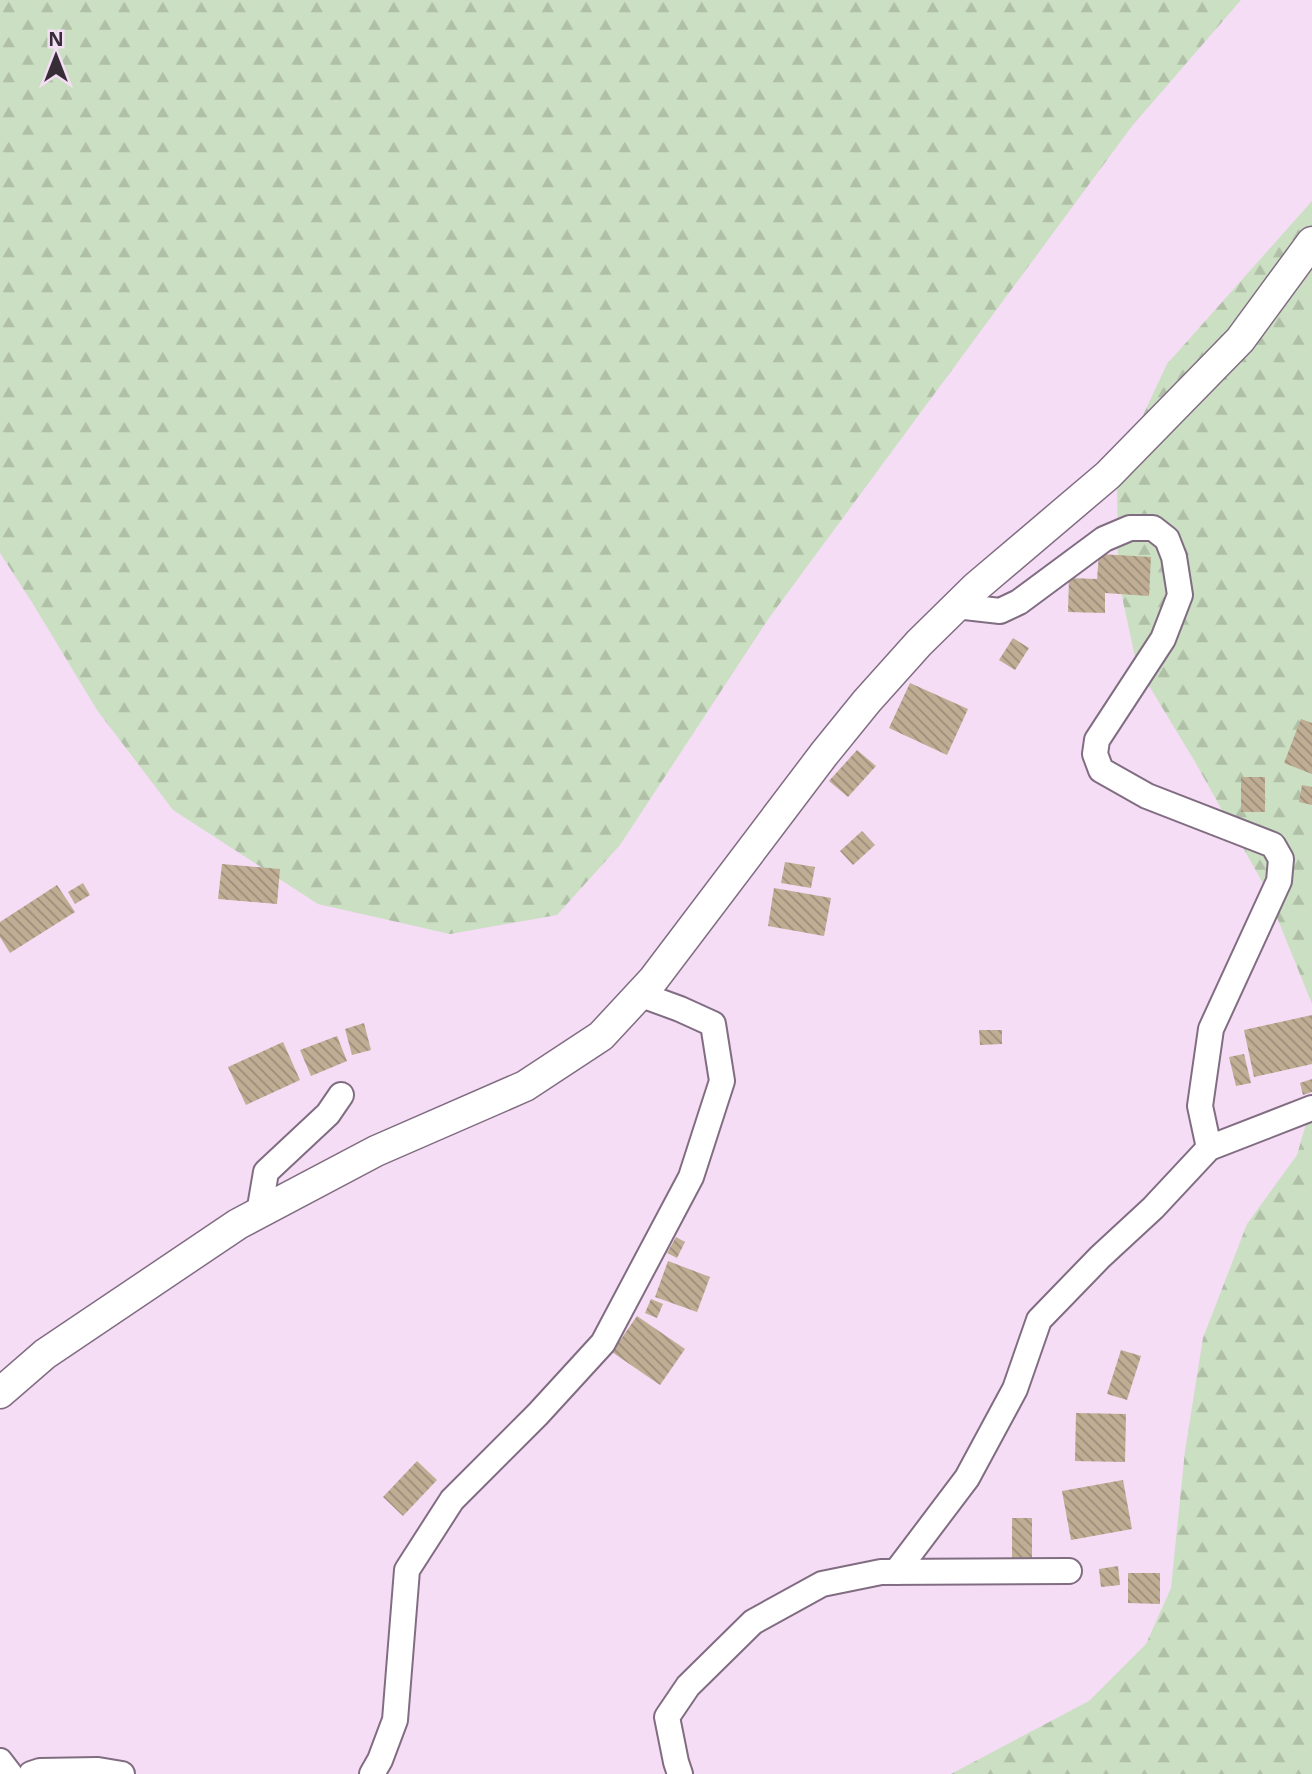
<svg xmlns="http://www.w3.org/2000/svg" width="1312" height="1774" font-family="'Noto Sans',sans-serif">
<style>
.forest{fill:url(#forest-firs)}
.building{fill:url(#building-back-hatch)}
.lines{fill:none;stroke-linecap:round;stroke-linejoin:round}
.minor-casing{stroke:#816d82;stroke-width:28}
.tertiary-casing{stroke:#816d82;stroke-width:33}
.minor{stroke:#fff;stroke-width:24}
.tertiary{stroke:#fff;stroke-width:30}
</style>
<defs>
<pattern id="forest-firs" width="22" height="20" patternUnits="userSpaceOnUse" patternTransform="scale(1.75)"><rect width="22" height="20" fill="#cbdfc2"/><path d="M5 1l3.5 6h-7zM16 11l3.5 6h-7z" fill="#afc0a7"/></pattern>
<pattern id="building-back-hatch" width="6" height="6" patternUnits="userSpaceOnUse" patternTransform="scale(1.75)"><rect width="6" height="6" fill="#bfad94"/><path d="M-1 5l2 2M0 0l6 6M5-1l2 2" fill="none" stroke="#9c8d7a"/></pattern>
</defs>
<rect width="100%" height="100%" fill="#f4ddf5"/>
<g class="forest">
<polygon points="0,0 1241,0 1132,126 769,618 620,845 557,915 450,934 318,904 173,810 97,710 33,604 0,553"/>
<polygon points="1312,201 1312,1004 1264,885 1194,760 1137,666 1118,578 1117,471 1167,364"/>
<polygon points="1312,1103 1312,1774 951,1774 1089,1701 1146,1644 1171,1588 1185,1451 1203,1338 1247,1224 1297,1155"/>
</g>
<g class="building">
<polygon points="1099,554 1151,557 1149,596 1105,593 1105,613 1068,612 1069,578 1097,579"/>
<polygon points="1013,638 1029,648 1015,670 999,660"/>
<polygon points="910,683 968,709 947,755 889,728"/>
<polygon points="1301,719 1312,723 1312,774 1284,763"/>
<polygon points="857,750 876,766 848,797 829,781"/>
<rect x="1241" y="777" width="24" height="35"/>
<polygon points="1302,785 1312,787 1312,805 1299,802"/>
<polygon points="862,831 875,845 853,865 840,851"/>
<polygon points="785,862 815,867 811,888 781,883"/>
<polygon points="222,864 280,869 277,904 218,899"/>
<polygon points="83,883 90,895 75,904 68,892"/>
<polygon points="57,885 75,912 10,953 0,937 0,922"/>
<polygon points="774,888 831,898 824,936 768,926"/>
<polygon points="1312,1015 1312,1064 1254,1077 1244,1030"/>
<polygon points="364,1023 371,1050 352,1055 345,1029"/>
<polygon points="979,1030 1002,1030 1002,1044 980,1045"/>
<polygon points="337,1036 347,1061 311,1076 300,1050"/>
<polygon points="283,1042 300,1080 246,1105 228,1067"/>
<polygon points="1244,1054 1251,1083 1236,1086 1229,1057"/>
<polygon points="1312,1079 1312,1092 1303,1095 1300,1083"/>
<polygon points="676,1237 685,1242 677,1258 667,1253"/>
<polygon points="668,1261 710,1277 697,1312 655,1297"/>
<polygon points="651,1299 663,1304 657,1318 645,1313"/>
<polygon points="637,1316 685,1349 660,1385 612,1352"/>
<polygon points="1121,1350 1141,1356 1127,1400 1107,1394"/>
<polygon points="1076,1413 1126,1414 1125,1462 1075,1461"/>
<polygon points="417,1461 437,1480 403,1516 383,1497"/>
<polygon points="1123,1480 1132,1529 1071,1540 1062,1491"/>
<rect x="1012" y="1518" width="20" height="42"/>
<polygon points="1118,1566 1120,1585 1101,1587 1099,1569"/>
<polygon points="1128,1573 1160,1573 1160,1604 1128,1603"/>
</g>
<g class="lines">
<defs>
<g id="minor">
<polyline points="956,606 1000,611 1019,602 1104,539 1130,528 1153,528 1167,539 1174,557 1180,595 1163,639 1097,740 1095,754 1101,770 1147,796 1273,845 1281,859 1279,881 1211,1029 1200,1106 1209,1148"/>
<polyline points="259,1213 266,1172 328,1114 341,1095"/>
<polyline points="896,1572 967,1478 1015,1389 1039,1320 1100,1257 1153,1208 1209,1148 1312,1108"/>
<polyline points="0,1761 10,1774"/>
<polyline points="31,1774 40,1771 98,1770 122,1774"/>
<polyline points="372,1774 380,1760 395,1720 407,1570 452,1500 538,1414 603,1343 691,1177 722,1081 713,1024 680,1009 639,994"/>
<polyline points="680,1774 676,1762 667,1717 688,1686 753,1622 822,1584 881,1572 1069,1571"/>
</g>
<polyline id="tertiary" points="0,1393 45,1354 238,1224 376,1151 525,1086 601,1036 653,980 824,754 867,701 919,643 976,587 1108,475 1240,340 1312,242"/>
</defs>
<use href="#minor" class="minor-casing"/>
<use href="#tertiary" class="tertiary-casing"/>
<use href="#minor" class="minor"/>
<use href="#tertiary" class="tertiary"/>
</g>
<g transform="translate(56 56)" stroke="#f4ddf5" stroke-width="5" paint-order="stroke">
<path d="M0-5L12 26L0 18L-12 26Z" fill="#362d36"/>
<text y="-10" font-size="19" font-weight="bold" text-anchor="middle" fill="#362d36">N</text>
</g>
</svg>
